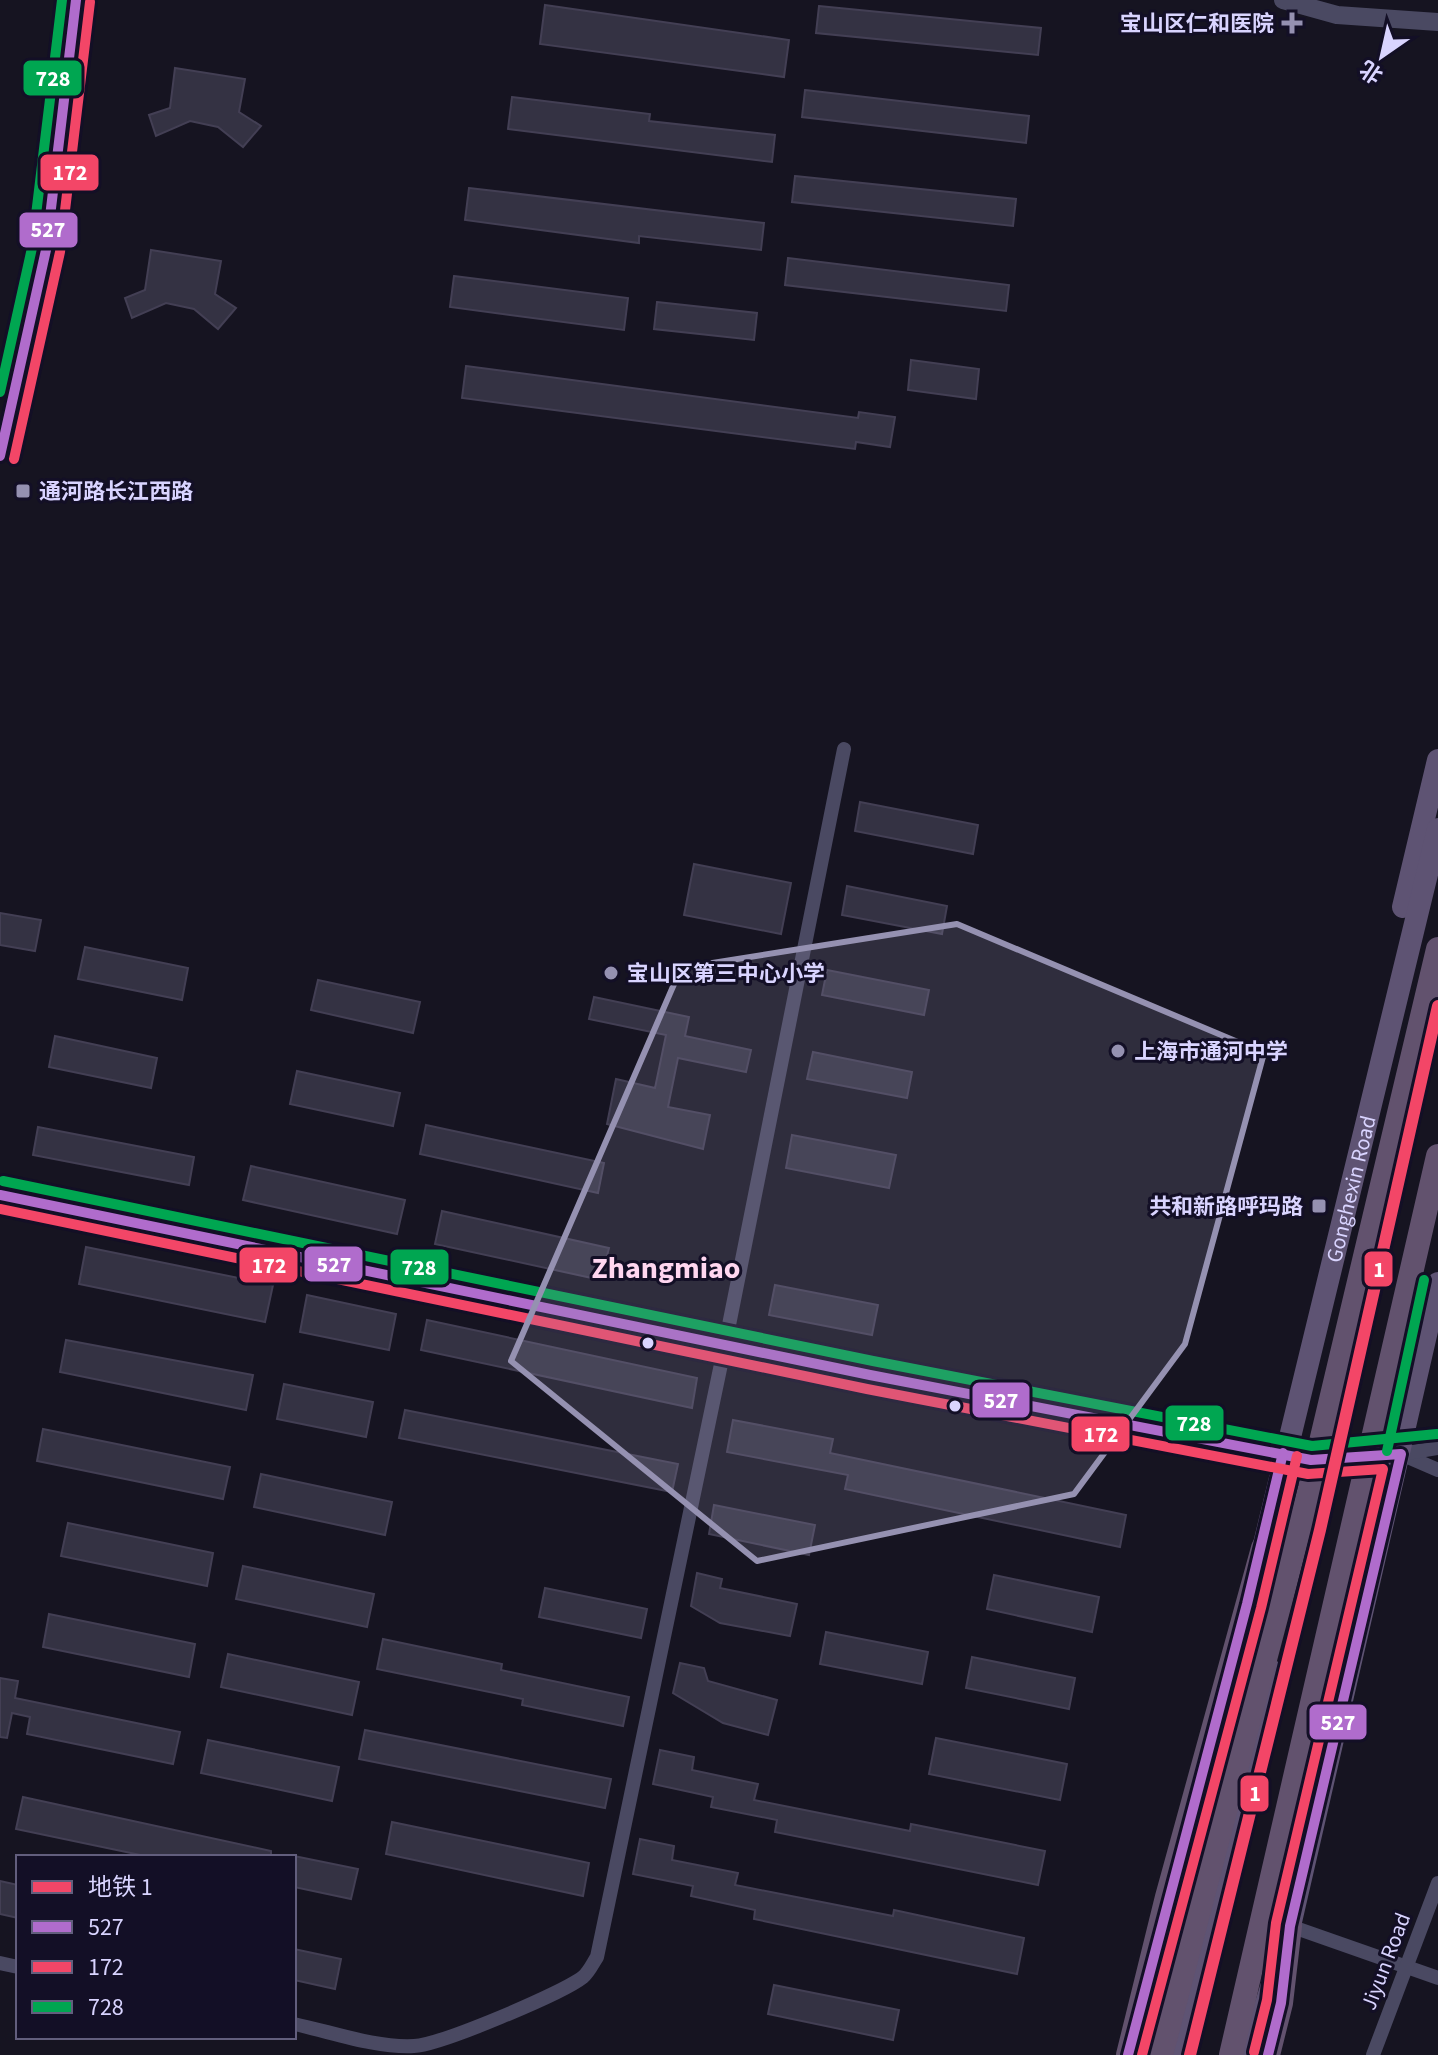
<svg xmlns="http://www.w3.org/2000/svg" width="1438" height="2055" font-family="'Source Sans 3','Noto Sans SC',sans-serif">
<style>
.building{fill:#343243;stroke:#433f54;stroke-width:2}
.lines{fill:none;stroke-linecap:round;stroke-linejoin:round}
.minor{stroke:#4a4962;stroke-width:14}
.tertiary{stroke:#4a4962;stroke-width:18}
.primary{stroke:#5e5373;stroke-width:22}
.trunk{stroke:#62526e;stroke-width:24}
.trunk-bridge{stroke:#62526e;stroke-width:24}
.bus-1-casing{stroke:#130f26;stroke-width:16}
.bus-2-casing{stroke:#130f26;stroke-width:16}
.bus-3-casing{stroke:#130f26;stroke-width:16}
.bus-1{stroke:#b06ccc;stroke-width:10}
.bus-2{stroke:#f34667;stroke-width:10}
.bus-3{stroke:#00a651;stroke-width:10}
.metro-1-casing{stroke:#130f26;stroke-width:18}
.metro-1{stroke:#f34667;stroke-width:12}
.marked{fill:#9591b1;fill-opacity:0.2;stroke:#9591b1;stroke-width:6;stroke-linejoin:round}
.poi-dot{fill:#9591b1;stroke:#130f26;stroke-width:3}
.bus-dot{fill:#d9d4ff;stroke:#130f26;stroke-width:3}
.labels{text-anchor:middle;stroke-width:6;stroke-linejoin:round;paint-order:stroke}
.poi-label{font-size:22px;font-weight:bold;fill:#d9d4ff;stroke:#130f26;text-anchor:start}
.street-label{font-size:22px;fill:#d9d4ff;stroke:#130f26}
.district-label{font-size:30px;font-weight:bold;fill:#ffd6f0;stroke:#130f26}
.line-badge{stroke:#130f26;stroke-width:3}
.badge-label{font-size:22px;text-anchor:middle;font-weight:bold;fill:#fff}
</style>
<rect width="100%" height="100%" fill="#161421"/>
<g class="building">
<polygon points="545,5 789,40 784,77 540,44"/>
<polygon points="819,6 1041,28 1038,55 816,33"/>
<polygon points="175,68 245,79 239,112 261,126 243,147 218,127 190,121 156,136 149,115 170,108"/>
<polygon points="805,90 1029,116 1026,143 802,117"/>
<polygon points="512,97 650,114 649,121 775,135 772,162 508,129"/>
<polygon points="795,176 1016,199 1013,226 792,202"/>
<polygon points="469,188 764,223 761,250 639,236 639,243 465,220"/>
<polygon points="151,250 221,261 215,294 236,308 218,329 194,309 166,303 132,318 125,298 145,290"/>
<polygon points="788,258 1009,285 1006,311 785,285"/>
<polygon points="454,276 628,298 624,330 450,307"/>
<polygon points="657,302 757,313 754,340 654,329"/>
<polygon points="911,360 979,369 976,399 908,390"/>
<polygon points="466,366 858,418 859,412 895,417 890,447 856,442 855,449 462,398"/>
<polygon points="860,802 978,825 973,854 855,831"/>
<polygon points="694,864 791,883 781,934 684,915"/>
<polygon points="847,886 947,906 942,934 842,915"/>
<polygon points="0,913 41,920 35,951 0,945"/>
<polygon points="85,947 188,968 182,1000 78,979"/>
<polygon points="827,970 929,990 924,1015 822,995"/>
<polygon points="318,980 420,1002 413,1033 311,1010"/>
<polygon points="594,997 689,1017 685,1036 751,1050 746,1072 678,1058 668,1107 710,1115 703,1149 607,1124 616,1079 655,1088 666,1035 589,1019"/>
<polygon points="55,1036 157,1058 151,1088 49,1067"/>
<polygon points="813,1052 912,1072 907,1098 807,1079"/>
<polygon points="297,1071 400,1093 393,1126 290,1104"/>
<polygon points="426,1125 604,1163 598,1193 420,1154"/>
<polygon points="38,1127 194,1157 189,1185 33,1155"/>
<polygon points="792,1135 896,1155 889,1188 786,1168"/>
<polygon points="251,1166 405,1200 397,1234 243,1200"/>
<polygon points="442,1211 609,1248 601,1280 435,1244"/>
<polygon points="86,1247 273,1285 265,1322 79,1284"/>
<polygon points="775,1285 878,1305 872,1335 769,1315"/>
<polygon points="307,1295 396,1314 389,1350 300,1332"/>
<polygon points="427,1320 697,1378 692,1408 421,1350"/>
<polygon points="66,1340 253,1375 246,1410 60,1372"/>
<polygon points="284,1384 373,1402 366,1437 277,1419"/>
<polygon points="405,1410 678,1464 672,1492 399,1438"/>
<polygon points="733,1420 833,1439 830,1453 1126,1515 1120,1547 845,1489 848,1475 727,1452"/>
<polygon points="43,1429 230,1467 223,1499 37,1461"/>
<polygon points="261,1474 392,1502 385,1535 254,1507"/>
<polygon points="714,1505 815,1525 809,1555 709,1534"/>
<polygon points="68,1523 213,1553 207,1586 61,1556"/>
<polygon points="243,1566 374,1594 367,1627 236,1599"/>
<polygon points="697,1573 722,1579 720,1588 797,1604 790,1636 720,1623 691,1606"/>
<polygon points="994,1575 1099,1597 1092,1632 987,1609"/>
<polygon points="545,1588 647,1609 641,1638 539,1617"/>
<polygon points="49,1614 195,1644 189,1677 43,1647"/>
<polygon points="826,1632 928,1652 922,1684 820,1664"/>
<polygon points="383,1639 502,1664 501,1670 629,1697 623,1726 522,1705 523,1699 377,1669"/>
<polygon points="228,1654 359,1682 352,1715 221,1687"/>
<polygon points="972,1657 1075,1678 1069,1709 966,1688"/>
<polygon points="680,1663 704,1668 708,1681 777,1700 768,1735 723,1723 673,1693"/>
<polygon points="0,1678 18,1681 15,1698 180,1732 173,1764 27,1734 30,1717 12,1713 7,1738 0,1737"/>
<polygon points="365,1730 611,1779 605,1808 359,1759"/>
<polygon points="936,1738 1067,1764 1060,1800 929,1774"/>
<polygon points="208,1740 339,1767 332,1801 201,1773"/>
<polygon points="660,1750 694,1757 692,1770 758,1784 754,1800 910,1831 911,1824 1045,1851 1038,1885 775,1832 777,1820 711,1807 713,1797 653,1784"/>
<polygon points="23,1797 271,1851 271,1857 150,1857 16,1829"/>
<polygon points="392,1822 589,1863 583,1896 386,1854"/>
<polygon points="640,1839 674,1846 672,1860 738,1873 735,1885 893,1916 894,1910 1024,1938 1017,1974 754,1919 755,1910 691,1896 693,1886 633,1874"/>
<polygon points="294,1856 358,1869 351,1899 294,1887"/>
<polygon points="0,1881 18,1885 18,1918 0,1914"/>
<polygon points="294,1949 341,1959 335,1989 294,1980"/>
<polygon points="774,1985 899,2010 893,2040 768,2014"/>
</g>
<g class="lines">
<g class="minor">
<polyline points="0,456 46,250 76,0"/>
<polyline points="1401,1454 1438,1470"/>
<polyline points="1401,1454 1438,1448"/>
<polyline points="1290,1926 1438,1978"/>
<polyline points="0,1963 18,1967"/>
<path d="M 294,2024 C 332,2032 375,2048 414,2046 C 440,2045 563,1993 583,1977 C 589,1972 593,1963 597,1957 L 725,1345 L 844,749"/>
<polyline points="1373,2055 1438,1883"/>
</g>
<g class="tertiary">
<polyline points="1283,0 1337,15 1438,22"/>
<polyline points="0,1195 870,1375 1311,1460 1401,1454"/>
</g>
<g class="primary">
<polyline points="1403,907 1438,760"/>
<path id="s1" d="M 1276,1613 L 1263,1548 L 1438,829"/>
<polyline points="1176,2055 1255,1766 1272,1671"/>
<polyline points="1250,2055 1290,1926 1438,1283"/>
</g>
<g class="trunk">
<polyline points="1128,2055 1167,1897 1263,1548"/>
<polyline points="1268,2055 1281,2003 1290,1926"/>
</g>
<g class="trunk-bridge">
<polyline points="1161,2055 1310,1488 1438,949"/>
<polyline points="1231,2055 1438,1156"/>
</g>
<defs>
<g id="bus-1">
<polyline points="0,456 46,250 76,0"/>
<polyline points="0,1195 870,1375 1311,1460 1401,1454 1290,1926 1281,2003 1268,2055"/>
<polyline points="1128,2055 1247,1604 1283,1453"/>
</g>
<g id="bus-2">
<polyline points="14,459 60,252 90,2"/>
<polyline points="0,1209 867,1389 1308,1474 1383,1469 1276,1923 1267,2000 1254,2052"/>
<polyline points="1142,2055 1261,1608 1297,1456"/>
</g>
<g id="bus-3">
<polyline points="0,392 32,248 62,0"/>
<polyline points="3,1181 873,1361 1312,1446 1437,1434"/>
<polyline points="1387,1451 1424,1280"/>
</g>
</defs>
<use href="#bus-1" class="bus-1-casing"/>
<use href="#bus-2" class="bus-2-casing"/>
<use href="#bus-3" class="bus-3-casing"/>
<use href="#bus-1" class="bus-1"/>
<use href="#bus-2" class="bus-2"/>
<use href="#bus-3" class="bus-3"/>
<defs>
<polyline id="metro-1" points="1190,2055 1320,1530 1438,1006"/>
</defs>
<use href="#metro-1" class="metro-1-casing"/>
<use href="#metro-1" class="metro-1"/>
</g>
<path class="marked" d="M 957,924 L 1264,1053 L 1185,1344 L 1074,1494 L 757,1561 L 511,1361 L 681,968 Z"/>
<g class="poi-dot">
<path d="M1288 11h8v8h8v8h-8v8h-8v-8h-8v-8h8z"/>
<rect x="15" y="483" width="16" height="16" rx="4"/>
<circle cx="611" cy="973" r="8"/>
<circle cx="1118" cy="1051" r="8"/>
<rect x="1311" y="1198" width="16" height="16" rx="4"/>
</g>
<g class="bus-dot">
<circle cx="648" cy="1343" r="7"/>
<circle cx="955" cy="1406" r="7"/>
</g>
<g class="labels">
<g class="poi-label">
<text x="1274" y="31" text-anchor="end">宝山区仁和医院</text>
<text x="39" y="499">通河路长江西路</text>
<text x="627" y="981">宝山区第三中心小学</text>
<text x="1134" y="1059">上海市通河中学</text>
<text x="1303" y="1214" text-anchor="end">共和新路呼玛路</text>
</g>
<g class="street-label">
<text dy="8" stroke="none"><textPath href="#s1" startOffset="436">Gonghexin Road</textPath></text>
<text transform="translate(1385 1961) rotate(-69)" y="8">Jiyun Road</text>
</g>
<g class="district-label">
<text x="666" y="1278">Zhangmiao</text>
</g>
</g>
<g class="line-badge">
<rect x="22" y="59" width="61" height="38" rx="8" fill="#00a651"/>
<rect x="39" y="153" width="61" height="39" rx="8" fill="#f34667"/>
<rect x="18" y="211" width="61" height="38" rx="8" fill="#b06ccc"/>
<rect x="303" y="1245" width="61" height="38" rx="8" fill="#b06ccc"/>
<rect x="238" y="1246" width="61" height="38" rx="8" fill="#f34667"/>
<rect x="389" y="1248" width="61" height="38" rx="8" fill="#00a651"/>
<rect x="1363" y="1250" width="31" height="38" rx="8" fill="#f34667"/>
<rect x="971" y="1381" width="60" height="38" rx="8" fill="#b06ccc"/>
<rect x="1164" y="1404" width="61" height="38" rx="8" fill="#00a651"/>
<rect x="1070" y="1415" width="61" height="38" rx="8" fill="#f34667"/>
<rect x="1308" y="1703" width="60" height="38" rx="8" fill="#b06ccc"/>
<rect x="1239" y="1774" width="31" height="39" rx="8" fill="#f34667"/>
</g>
<g class="badge-label">
<text x="53" y="86">728</text>
<text x="70" y="180">172</text>
<text x="48" y="237">527</text>
<text x="334" y="1272">527</text>
<text x="269" y="1273">172</text>
<text x="419" y="1275">728</text>
<text x="1379" y="1277">1</text>
<text x="1001" y="1408">527</text>
<text x="1194" y="1431">728</text>
<text x="1101" y="1442">172</text>
<text x="1338" y="1730">527</text>
<text x="1255" y="1801">1</text>
</g>
<rect x="16" y="1855" width="280" height="184" fill="#130f26" stroke="#625e7d" stroke-width="2"/>
<rect x="32" y="1881" width="40" height="12" fill="#f34667" stroke="#625e7d" stroke-width="2"/>
<text x="88" y="1895" font-size="24" fill="#d9d4ff">地铁 1</text>
<rect x="32" y="1921" width="40" height="12" fill="#b06ccc" stroke="#625e7d" stroke-width="2"/>
<text x="88" y="1935" font-size="24" fill="#d9d4ff">527</text>
<rect x="32" y="1961" width="40" height="12" fill="#f34667" stroke="#625e7d" stroke-width="2"/>
<text x="88" y="1975" font-size="24" fill="#d9d4ff">172</text>
<rect x="32" y="2001" width="40" height="12" fill="#00a651" stroke="#625e7d" stroke-width="2"/>
<text x="88" y="2015" font-size="24" fill="#d9d4ff">728</text>
<g transform="translate(1382 56) rotate(214)" stroke="#130f26" stroke-width="6" paint-order="stroke">
<path d="M0-6L14 30L0 20L-14 30Z" fill="#d9d4ff"/>
<text y="-12" font-size="22" font-weight="bold" text-anchor="middle" fill="#d9d4ff">北</text>
</g>
</svg>
